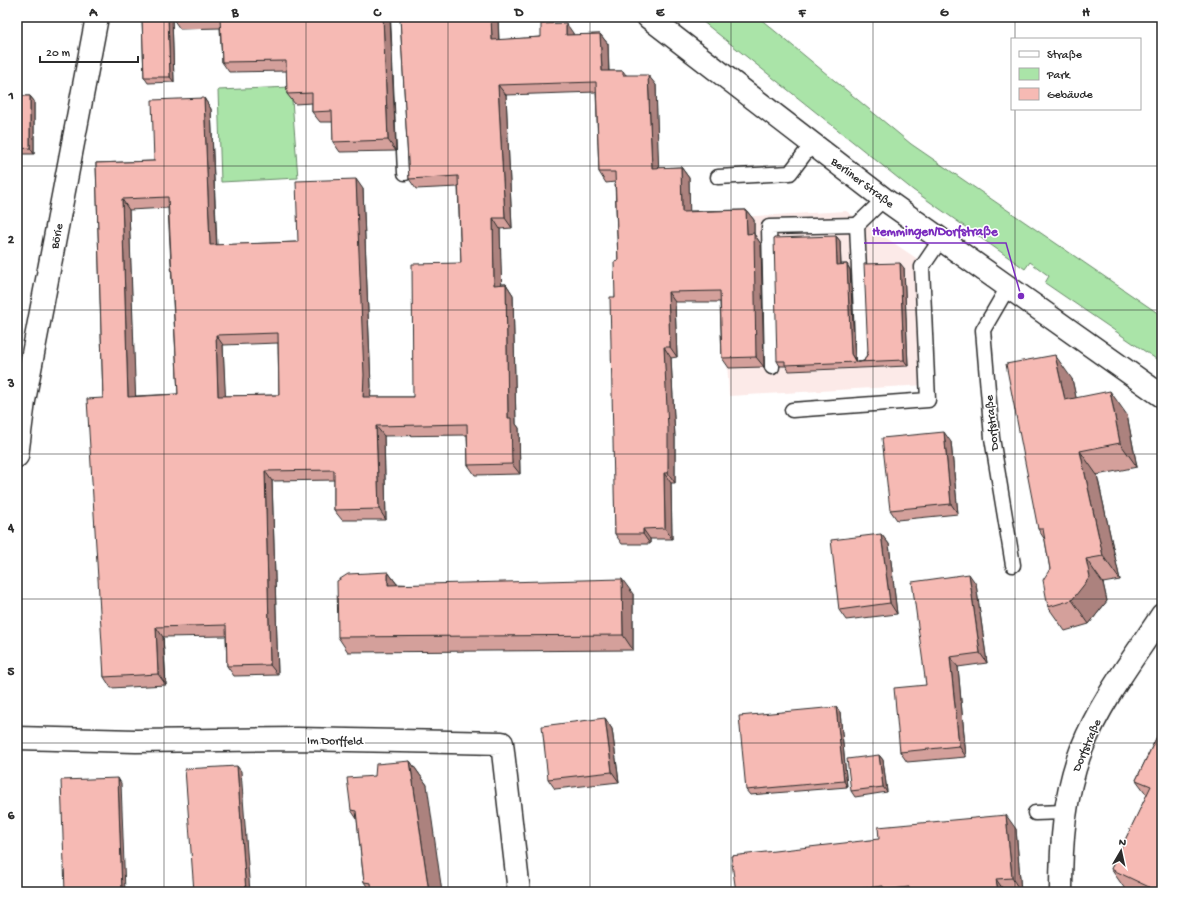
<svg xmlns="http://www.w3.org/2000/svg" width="1179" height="909" font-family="'Gochi Hand',sans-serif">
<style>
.built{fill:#fceae8}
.green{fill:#aae4a8;stroke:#6a886a}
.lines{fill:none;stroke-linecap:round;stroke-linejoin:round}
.lane-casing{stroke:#2b2b2b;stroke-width:17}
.street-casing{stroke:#2b2b2b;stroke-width:25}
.secondary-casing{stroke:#2b2b2b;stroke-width:25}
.lane{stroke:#fff;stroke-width:14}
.street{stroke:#fff;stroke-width:22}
.secondary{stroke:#fff;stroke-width:22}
.wall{fill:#d4a09b;stroke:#2b2b2b;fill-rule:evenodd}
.shaded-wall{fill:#ac827e;stroke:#2b2b2b}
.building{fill:#f6bab4;stroke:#2b2b2b;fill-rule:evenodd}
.grid{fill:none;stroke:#2b2b2b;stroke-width:1;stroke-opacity:0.55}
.labels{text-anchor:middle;stroke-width:3;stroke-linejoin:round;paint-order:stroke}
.street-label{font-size:12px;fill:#2b2b2b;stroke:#fff}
.leader{fill:none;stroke:#7b2cbf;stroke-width:1.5}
.callout-dot{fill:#7b2cbf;stroke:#fff;stroke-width:1.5}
.callout-label{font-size:13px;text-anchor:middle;font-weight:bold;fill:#7b2cbf;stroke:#fff;stroke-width:3;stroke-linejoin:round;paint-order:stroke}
.neatline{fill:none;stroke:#2b2b2b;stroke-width:1.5}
.grid-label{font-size:13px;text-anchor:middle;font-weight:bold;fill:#2b2b2b}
</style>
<rect width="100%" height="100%" fill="#fff"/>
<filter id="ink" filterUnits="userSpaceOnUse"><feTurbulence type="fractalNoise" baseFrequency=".025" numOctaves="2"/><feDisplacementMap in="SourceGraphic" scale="8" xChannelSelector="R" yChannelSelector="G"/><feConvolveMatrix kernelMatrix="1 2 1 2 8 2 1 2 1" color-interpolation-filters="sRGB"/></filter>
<g filter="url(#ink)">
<polygon class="built" points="846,211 919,260 926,385 729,396 719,218"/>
<g class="green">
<polygon points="697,17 758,17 911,144 1162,316 1162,363 1045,283 1049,276 1030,262 1025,269 913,190"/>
<polygon points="291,87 298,178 221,182 218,90"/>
</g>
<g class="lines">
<defs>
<g id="lane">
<polyline points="398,17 405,173"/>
<polyline points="718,177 790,173 812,144"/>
<polyline points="1008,287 983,330 992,438 1013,565"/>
<polyline points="863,359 857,225 884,199"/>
<polyline points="772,367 769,227 857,225"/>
<polyline points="792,410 928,400 922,267 941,239"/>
<polyline points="1035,813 1065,812"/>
</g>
<g id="street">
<polyline points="17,456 24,401 97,17"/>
<polyline points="17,738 136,741 297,739 502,743 519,892"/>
</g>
<g id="secondary">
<polyline points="648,17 884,199 1162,396"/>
<path d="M 1061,892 C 1061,843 1064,794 1082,748 C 1101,700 1134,658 1162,615"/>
</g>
</defs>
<use href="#lane" class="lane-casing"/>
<use href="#street" class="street-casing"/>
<use href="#secondary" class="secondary-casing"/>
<use href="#lane" class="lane"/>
<use href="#street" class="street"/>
<use href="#secondary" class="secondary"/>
</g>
<g class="wall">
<polygon points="142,17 172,17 174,82 148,83 144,77"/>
<polygon points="173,17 390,17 396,151 340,152 333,142 333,122 320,122 312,112 312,103 295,104 287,94 287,71 229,72 222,62 220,28 180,29 173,19"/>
<path d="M 400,17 L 498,17 L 499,40 L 541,37 L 573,33 L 573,35 L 600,34 L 608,44 L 609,71 L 623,71 L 626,75 L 656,85 L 658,168 L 681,167 L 689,178 L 689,211 L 746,210 L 754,220 L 754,234 L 761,244 L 764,367 L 729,368 L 722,358 L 720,302 L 675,302 L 677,357 L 671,358 L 675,438 L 675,483 L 671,483 L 672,539 L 650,539 L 650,544 L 622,544 L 615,534 L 615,297 L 618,261 L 615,182 L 606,183 L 599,172 L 596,92 L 506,95 L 512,228 L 500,229 L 501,284 L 506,284 L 513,295 L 516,424 L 519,428 L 520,474 L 475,475 L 468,465 L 467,435 L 384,436 L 386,520 L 342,520 L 334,510 L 334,480 L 272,481 L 278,675 L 234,676 L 227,666 L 226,636 L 163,637 L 166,685 L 111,688 L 104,677 L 103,398 L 96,163 L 154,161 L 204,98 L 211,109 L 217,245 L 298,242 L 363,189 L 371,386 L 370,397 L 413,397 L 461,263 L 458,187 L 416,189 L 409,179 ZM 168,208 L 178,394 L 135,396 L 129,210 ZM 278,343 L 279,395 L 225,396 L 223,345 Z"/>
<polygon points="17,96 30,96 34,101 34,154 17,154"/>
<polygon points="836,236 840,241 841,264 847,264 850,270 855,360 855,361 859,362 864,361 904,268 908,366 789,371 786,366 780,366 777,361"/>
<polygon points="1072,379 1076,398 1127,415 1137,467 1097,475 1120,580 1103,583 1107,601 1089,624 1065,631 1048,607 1050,569 1045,540 1038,529"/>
<polygon points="951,442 958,514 897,520 890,510"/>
<polygon points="881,534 889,544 897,614 846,620 839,610"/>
<polygon points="388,572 397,584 633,594 633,650 348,652 338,637"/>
<polygon points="976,584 987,663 958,667 966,757 907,762 900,752 926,685"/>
<polygon points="840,712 847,787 750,795 746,790"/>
<polygon points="605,718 612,729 619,782 555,789 548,779"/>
<polygon points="1162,726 1162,892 1131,892 1125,889 1111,869 1147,795 1136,780"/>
<polygon points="879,755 883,760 887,792 855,797 851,791"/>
<polygon points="410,761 427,785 371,892 364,882 357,819 351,810 375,776"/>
<polygon points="1016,829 1021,892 736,892"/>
</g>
<g class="shaded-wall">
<polygon points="168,17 172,17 174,82 170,77"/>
<polygon points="383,17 390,17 396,151 388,140"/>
<polygon points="491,17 498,17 499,50 492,40"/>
<polygon points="566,23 573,33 574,46 566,35"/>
<polygon points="600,34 608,44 609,82 602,71"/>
<polygon points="648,75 656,85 659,178 652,168"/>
<polygon points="498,85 506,95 512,228 505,218"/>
<polygon points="30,96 34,101 34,154 30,148"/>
<polygon points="204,98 211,109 217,255 210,245"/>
<polygon points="681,167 689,178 690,222 682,212"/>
<polygon points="356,179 363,189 371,386 370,408 363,397"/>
<polygon points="122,199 129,210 136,407 128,397"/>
<polygon points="746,210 754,220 754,234 761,244 764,367 756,357 747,234"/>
<polygon points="493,218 500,229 502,295 494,285"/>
<polygon points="836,236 840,241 841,270 837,265"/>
<polygon points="900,263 904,268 908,366 904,360"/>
<polygon points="847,264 850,270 855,360 851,354"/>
<polygon points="506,284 513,295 516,424 519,428 520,474 512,464 508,418"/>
<polygon points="668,292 675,302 677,357 670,347"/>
<polygon points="216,335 223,345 226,407 218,396"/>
<polygon points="664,347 671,358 675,438 675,483 668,473"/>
<polygon points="1055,355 1072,379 1082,424 1065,400"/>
<polygon points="1110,391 1127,415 1137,467 1120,443"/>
<polygon points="376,426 384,436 386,520 379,509"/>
<polygon points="944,432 951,442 958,514 951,504"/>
<polygon points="1080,451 1097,475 1120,580 1103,556"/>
<polygon points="265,471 272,481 278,675 270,665"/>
<polygon points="664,473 671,483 672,539 665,528"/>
<polygon points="643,529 650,539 650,544 643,534"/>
<polygon points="881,534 889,544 897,614 890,603"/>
<polygon points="1086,559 1103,583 1107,601 1089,624 1072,600"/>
<polygon points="388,572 399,587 388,585"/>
<polygon points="969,574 976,584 987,663 980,653"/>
<polygon points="622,579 633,594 633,650 623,635"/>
<polygon points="156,627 163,637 166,685 158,674"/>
<polygon points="950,657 958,667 966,757 959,746"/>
<polygon points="836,707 840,712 847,787 844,781"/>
<polygon points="605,718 612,729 619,782 612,772"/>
<polygon points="879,755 883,760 887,792 883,787"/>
<polygon points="410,761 427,785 442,892 429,892"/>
<polygon points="237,766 241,771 250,892 246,892"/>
<polygon points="118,778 121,783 125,892 122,892"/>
<polygon points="1006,815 1016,829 1021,892 1012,878"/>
<polygon points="996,879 1005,892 998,892"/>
</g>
<g class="building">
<polygon points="142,17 168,17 170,77 144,77"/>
<polygon points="173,17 383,17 388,140 333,142 332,111 312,112 312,93 287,94 286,61 222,62 220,17 173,19"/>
<path d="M 400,17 L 491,17 L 492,40 L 541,37 L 541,24 L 566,23 L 566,35 L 600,34 L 602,71 L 623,71 L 623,75 L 648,75 L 652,168 L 681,167 L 682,212 L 746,210 L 747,234 L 754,233 L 756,357 L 722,358 L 720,291 L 668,292 L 670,347 L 664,347 L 668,428 L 668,473 L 664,473 L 665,528 L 643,529 L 643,534 L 615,534 L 610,297 L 615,297 L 614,262 L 618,261 L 615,172 L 599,172 L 596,82 L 498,85 L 505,218 L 493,218 L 494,285 L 506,284 L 508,418 L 511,418 L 512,464 L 468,465 L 467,424 L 376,426 L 379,509 L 334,510 L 334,470 L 265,471 L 270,665 L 227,666 L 226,625 L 156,627 L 158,674 L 104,677 L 87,399 L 103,398 L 96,163 L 154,161 L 152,100 L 204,98 L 210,245 L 298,242 L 296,181 L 356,179 L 364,375 L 363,397 L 413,397 L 412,264 L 461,263 L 458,176 L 409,179 ZM 168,197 L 178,394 L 128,397 L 122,199 ZM 278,333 L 279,395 L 218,396 L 216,335 Z"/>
<polygon points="17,96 30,96 30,148 17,149"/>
<polygon points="836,236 837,265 847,264 851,354 855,361 859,362 864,361 868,353 864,264 900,263 904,360 785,365 785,361 777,361 774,238"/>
<polygon points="1055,355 1065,400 1110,391 1120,443 1080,451 1103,556 1086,559 1090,577 1072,600 1048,607 1043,580 1050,569 1043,529 1038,529 1006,364"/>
<polygon points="944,432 951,504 890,510 882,438"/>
<polygon points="881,534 890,603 839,610 831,540"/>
<polygon points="388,572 388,585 622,579 623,635 338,637 337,581 348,574"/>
<polygon points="969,574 980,653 950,657 959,746 900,752 894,688 926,685 912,582"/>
<polygon points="836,707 844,781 746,790 739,716"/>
<polygon points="605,718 612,772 548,779 542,726"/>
<polygon points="1162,726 1162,892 1146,892 1149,887 1111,869 1151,786 1136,780"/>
<polygon points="879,755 883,787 851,791 847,759"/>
<polygon points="410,761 429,892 372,892 371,883 364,882 356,811 351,810 347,778 375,776 376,764"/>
<polygon points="237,766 246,892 194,892 185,769"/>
<polygon points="118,778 122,892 65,892 61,780"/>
<polygon points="1006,815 1012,878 996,879 998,892 909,892 909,887 884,890 883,886 833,892 736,892 731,856 879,839 878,827"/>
<polygon points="622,888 622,892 583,892"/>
</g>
</g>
<path class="grid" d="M 164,17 L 164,892M 306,17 L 306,892M 448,17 L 448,892M 590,17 L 590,892M 731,17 L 731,892M 873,17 L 873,892M 1015,17 L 1015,39M 1015,109 L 1015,892M 17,166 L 1162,166M 17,310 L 1162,310M 17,454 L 1162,454M 17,599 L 1162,599M 17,743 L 1162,743"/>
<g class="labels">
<g class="street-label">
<text transform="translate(863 182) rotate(37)" y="4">Berliner Straße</text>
<text transform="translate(56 236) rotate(-79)" y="4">Börie</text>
<text transform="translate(991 423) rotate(-96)" y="4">Dorfstraße</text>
<text transform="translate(335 740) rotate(1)" y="4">Im Dorffeld</text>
<text transform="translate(1086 745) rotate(-67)" y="4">Dorfstraße</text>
</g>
</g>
<path class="leader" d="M1021 296L1006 243H864"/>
<circle class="callout-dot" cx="1021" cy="296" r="4"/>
<g class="callout-label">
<text x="935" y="235">Hemmingen/Dorfstraße</text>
</g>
<rect width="1179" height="909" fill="none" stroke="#fff" stroke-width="44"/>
<rect x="1011" y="38" width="130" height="72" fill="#ffffff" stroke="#aaaaaa"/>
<rect x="1019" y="51" width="20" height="6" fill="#ffffff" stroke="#aaaaaa"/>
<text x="1047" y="58" font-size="12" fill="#2b2b2b">Straße</text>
<rect x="1019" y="68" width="20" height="12" fill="#aae4a8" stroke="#aaaaaa"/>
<text x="1047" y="78" font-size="12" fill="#2b2b2b">Park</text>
<rect x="1019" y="88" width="20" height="12" fill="#f6bab4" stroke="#aaaaaa"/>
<text x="1047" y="98" font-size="12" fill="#2b2b2b">Gebäude</text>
<g transform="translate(1121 851) rotate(9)" stroke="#ffffff" stroke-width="3" paint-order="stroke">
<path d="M0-3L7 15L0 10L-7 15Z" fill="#2b2b2b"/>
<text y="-6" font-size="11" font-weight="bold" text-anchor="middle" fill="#2b2b2b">N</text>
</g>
<path d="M40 56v6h98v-6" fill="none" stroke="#2b2b2b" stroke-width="2"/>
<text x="46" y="56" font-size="12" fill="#2b2b2b" stroke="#ffffff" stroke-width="3" paint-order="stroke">20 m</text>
<rect x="22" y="22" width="1135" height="865" class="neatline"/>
<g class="grid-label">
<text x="93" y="16">A</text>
<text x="235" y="16">B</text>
<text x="377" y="16">C</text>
<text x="519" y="16">D</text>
<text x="660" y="16">E</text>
<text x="802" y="16">F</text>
<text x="944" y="16">G</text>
<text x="1086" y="16">H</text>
<text x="11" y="99">1</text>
<text x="11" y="243">2</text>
<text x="11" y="387">3</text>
<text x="11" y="531">4</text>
<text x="11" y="675">5</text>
<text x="11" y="819">6</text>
</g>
</svg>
